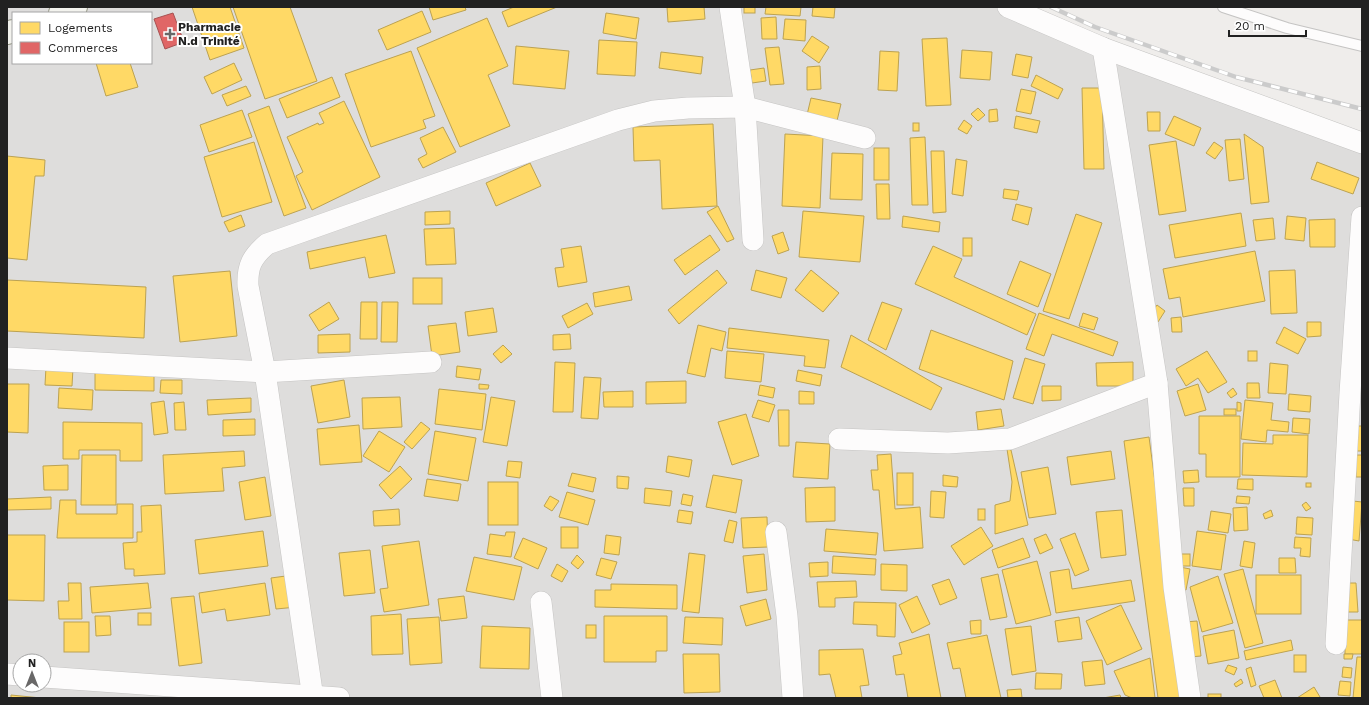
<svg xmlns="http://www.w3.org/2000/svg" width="1369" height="705" font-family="'Work Sans',sans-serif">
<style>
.residential{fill:#dedddc;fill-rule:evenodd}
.homes{fill:#ffd966;stroke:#bca251}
.shops{fill:#e06666;stroke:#a75151}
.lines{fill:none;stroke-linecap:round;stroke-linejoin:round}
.lane-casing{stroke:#c5c4c3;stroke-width:12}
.street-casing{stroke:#c5c4c3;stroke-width:22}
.secondary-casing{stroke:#959785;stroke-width:24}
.lane{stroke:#fdfcfc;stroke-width:10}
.street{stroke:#fdfcfc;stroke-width:21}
.secondary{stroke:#f3f3ee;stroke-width:22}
.rail-casing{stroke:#cbcbcb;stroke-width:4.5}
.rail{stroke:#fff;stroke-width:3;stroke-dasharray:9;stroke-linecap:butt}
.poi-dot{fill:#696868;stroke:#fff;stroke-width:1.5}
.labels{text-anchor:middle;stroke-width:4;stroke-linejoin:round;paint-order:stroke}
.poi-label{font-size:12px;font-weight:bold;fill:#212121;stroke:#fff;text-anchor:start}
</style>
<rect width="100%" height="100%" fill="#efedeb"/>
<path class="residential" d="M 7,7 L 1005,7 L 1362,141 L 1362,698 L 7,698 ZM 13,13 L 151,13 L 151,63 L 13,63 ZM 20,661 L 44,661 L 44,685 L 20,685 Z"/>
<g class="homes">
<polygon points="192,7 230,7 244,48 210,60"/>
<polygon points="233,7 290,7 317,81 265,99"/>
<polygon points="429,7 465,7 466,10 433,20"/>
<polygon points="514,7 557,7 508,27 502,12"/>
<polygon points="667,7 704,7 705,19 668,22"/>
<rect x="744" y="7" width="11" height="6"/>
<polygon points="766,7 801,7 800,16 765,14"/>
<polygon points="813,7 835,7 834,18 812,16"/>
<polygon points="422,11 431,32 387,50 378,30"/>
<polygon points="606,13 639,18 636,39 603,33"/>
<polygon points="776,17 777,39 762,39 761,18"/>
<polygon points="487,18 508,66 488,75 510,126 460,147 417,48"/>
<polygon points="785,19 806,20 805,41 783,39"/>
<polygon points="812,36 829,47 819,63 802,51"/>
<polygon points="947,38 951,105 926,106 922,39"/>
<polygon points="599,40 637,42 635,76 597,74"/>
<polygon points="516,46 569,51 565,89 513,84"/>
<polygon points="779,47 784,84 770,85 765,48"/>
<polygon points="962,50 992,52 990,80 960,78"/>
<polygon points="411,51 435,116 423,120 426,128 371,147 345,74"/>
<polygon points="880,51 899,52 897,91 878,90"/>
<polygon points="661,52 703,57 701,74 659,68"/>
<polygon points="1016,54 1032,57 1028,78 1012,75"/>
<polygon points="96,63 130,63 138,87 106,96"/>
<polygon points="234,63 242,80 212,94 204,77"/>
<polygon points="820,66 821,89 807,90 807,67"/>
<polygon points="764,68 766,81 752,83 750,70"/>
<polygon points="1036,75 1063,89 1058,99 1031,86"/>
<polygon points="332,77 340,97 287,118 279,99"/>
<polygon points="246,86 251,96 227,106 222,95"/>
<polygon points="1082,88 1102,88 1104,169 1084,169"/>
<polygon points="1021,89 1036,92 1031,114 1016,111"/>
<polygon points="811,98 841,104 836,125 806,119"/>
<polygon points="344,101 380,177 312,210 296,176 303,172 287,137 318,123 319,125 324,123 319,113"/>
<polygon points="269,106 306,208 284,216 248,114"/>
<polygon points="978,108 985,115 978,121 971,114"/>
<polygon points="997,109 998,121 989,122 989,110"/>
<polygon points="242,110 252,137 209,152 200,125"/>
<polygon points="1147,112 1160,112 1160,131 1148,131"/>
<polygon points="1016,116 1040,121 1037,133 1014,128"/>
<polygon points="1174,116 1201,128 1194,146 1165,134"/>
<polygon points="964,120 972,126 967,134 958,129"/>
<rect x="913" y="123" width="6" height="8"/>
<polygon points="713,124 717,206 662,209 660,160 634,161 633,127"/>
<polygon points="443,127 456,152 423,168 418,159 427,154 420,138"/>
<polygon points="785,134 823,136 820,208 782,206"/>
<polygon points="1244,134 1263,147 1269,202 1251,204"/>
<polygon points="925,137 928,205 912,205 910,138"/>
<polygon points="1240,139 1244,179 1229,181 1225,140"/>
<polygon points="1176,141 1186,211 1159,215 1149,145"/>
<polygon points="254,142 272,202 222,217 204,157"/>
<polygon points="1214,142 1223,148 1215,159 1206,153"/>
<rect x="874" y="148" width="15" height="32"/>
<polygon points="931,151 944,151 946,212 933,213"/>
<polygon points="832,153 863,154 862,200 830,199"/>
<polygon points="7,156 45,160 44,176 35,176 27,260 7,258"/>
<polygon points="956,159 967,161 963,196 952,194"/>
<polygon points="1317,162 1359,178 1353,194 1311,179"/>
<polygon points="530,163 541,186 496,206 486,183"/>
<polygon points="876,184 889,184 890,219 877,219"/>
<polygon points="1004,189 1019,191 1017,200 1003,198"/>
<polygon points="1016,204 1032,208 1028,225 1012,220"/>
<polygon points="718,206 734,239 727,242 707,212"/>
<polygon points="450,211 450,224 425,225 425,212"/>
<polygon points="803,211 864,216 860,262 799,257"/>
<polygon points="1241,213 1246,246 1175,258 1169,225"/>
<polygon points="1076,214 1102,223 1069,319 1043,311"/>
<polygon points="241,215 245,226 229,232 224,222"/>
<polygon points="903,216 940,222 939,232 902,227"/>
<polygon points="1287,216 1306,218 1304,241 1285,239"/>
<polygon points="1273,218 1275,239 1256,241 1253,220"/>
<polygon points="1335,219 1335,247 1310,247 1309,220"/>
<polygon points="454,228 456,264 426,265 424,229"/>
<polygon points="783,232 789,250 778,254 772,236"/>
<polygon points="386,235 395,273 369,278 365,257 310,269 307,252"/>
<polygon points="710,235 720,250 685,275 674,260"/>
<rect x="963" y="238" width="9" height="18"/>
<polygon points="581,246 587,282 558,287 555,268 564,267 561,249"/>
<polygon points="933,246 962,259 954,277 1036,314 1027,335 915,284"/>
<polygon points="1255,251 1265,301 1183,317 1180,297 1169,299 1163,269"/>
<polygon points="1020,261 1051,274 1038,307 1007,294"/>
<polygon points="717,270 727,283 679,324 668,310"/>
<polygon points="756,270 787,278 781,298 751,290"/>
<polygon points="811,270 839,293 823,312 795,290"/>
<polygon points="1295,270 1297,313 1271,314 1269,271"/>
<polygon points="230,271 237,336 180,342 173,276"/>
<rect x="413" y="278" width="29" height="26"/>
<polygon points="7,280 146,287 144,338 7,331"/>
<polygon points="629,286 632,300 595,307 593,293"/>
<polygon points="329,302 339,319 319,331 309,315"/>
<polygon points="361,302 377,302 377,339 360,339"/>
<polygon points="382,302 398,302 397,342 381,342"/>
<polygon points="882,302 902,309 886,350 868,340"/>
<polygon points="587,303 593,314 568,328 562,316"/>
<polygon points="1157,305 1165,311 1158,322 1149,316"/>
<polygon points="493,308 497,332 468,336 465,312"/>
<polygon points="1039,313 1118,342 1113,356 1052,334 1044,356 1026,349"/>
<polygon points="1083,313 1098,318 1094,330 1079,326"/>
<polygon points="1181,317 1182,332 1172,332 1171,318"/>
<polygon points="1307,322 1321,322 1321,336 1307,337"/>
<polygon points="456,323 460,352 432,356 428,326"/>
<polygon points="698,325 726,332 722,351 711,348 705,377 687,373"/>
<polygon points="1284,327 1306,339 1298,354 1276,343"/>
<polygon points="729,328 829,340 825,368 804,366 805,356 727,348"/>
<polygon points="931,330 1013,361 1004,400 919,369"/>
<polygon points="350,334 350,352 318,353 318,335"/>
<polygon points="570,334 571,349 553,350 553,335"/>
<polygon points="851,335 942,388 931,410 841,367"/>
<polygon points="503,345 512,354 501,363 493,354"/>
<polygon points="727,351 764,354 761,382 725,378"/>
<polygon points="1207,351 1227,382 1208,393 1198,378 1186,386 1176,369"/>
<rect x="1248" y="351" width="9" height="10"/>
<polygon points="1025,358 1045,364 1033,404 1013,398"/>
<polygon points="555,362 575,363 573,412 553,412"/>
<polygon points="1133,362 1133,386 1097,386 1096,363"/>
<polygon points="1270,363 1288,365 1286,394 1268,393"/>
<polygon points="457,366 481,369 479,380 456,377"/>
<polygon points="46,367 73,368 72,386 45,385"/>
<polygon points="798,370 822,375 820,386 796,381"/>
<polygon points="95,371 154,371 154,391 95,390"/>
<polygon points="584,377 601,378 598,419 581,418"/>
<polygon points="161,380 182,380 182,394 160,393"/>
<polygon points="344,380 350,417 318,423 311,386"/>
<polygon points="686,381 686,403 646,404 646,382"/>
<polygon points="1247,383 1259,383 1260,398 1247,398"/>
<polygon points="7,384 29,384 28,433 7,432"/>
<polygon points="479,384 489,385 488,389 479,389"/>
<polygon points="1198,384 1206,410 1185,416 1177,391"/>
<polygon points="760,385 775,388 773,398 758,395"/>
<polygon points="1042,386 1061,386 1061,400 1042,401"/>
<polygon points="59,388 93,390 92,410 58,408"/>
<polygon points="1233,388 1237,394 1231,398 1227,393"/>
<polygon points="439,389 486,394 482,430 435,424"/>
<polygon points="633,391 633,407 604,407 603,392"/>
<polygon points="799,391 814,392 814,404 799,404"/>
<polygon points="1289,394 1311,396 1310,412 1288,410"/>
<polygon points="400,397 402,427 363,429 362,398"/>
<polygon points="491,397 515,401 507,446 483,442"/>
<polygon points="251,398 251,412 208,415 207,400"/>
<polygon points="758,400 775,405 769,422 752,417"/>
<polygon points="1245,400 1273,403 1271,420 1289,422 1288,432 1267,430 1266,442 1241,439"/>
<polygon points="164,401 168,433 154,435 151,403"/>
<polygon points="184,402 186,430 175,430 174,403"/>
<polygon points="1237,402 1241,403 1241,411 1237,411"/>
<polygon points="1001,409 1004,426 978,430 976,412"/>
<rect x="1224" y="409" width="12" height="6"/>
<polygon points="778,410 789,410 789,446 779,446"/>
<polygon points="746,414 759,456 732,465 718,422"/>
<polygon points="1199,416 1240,416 1240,477 1206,477 1206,454 1199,454"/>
<polygon points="1293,418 1310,419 1309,434 1292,432"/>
<polygon points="255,419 255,435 223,436 223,420"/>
<polygon points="63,422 142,423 142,461 120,461 120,450 79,450 79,459 63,459"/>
<polygon points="421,422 430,429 412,449 404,442"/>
<polygon points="359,425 362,462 320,465 317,429"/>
<rect x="1353" y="426" width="9" height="25"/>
<polygon points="379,431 405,447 389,472 363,456"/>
<polygon points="435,431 476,438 468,481 428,474"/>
<polygon points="1273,435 1308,435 1307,477 1242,475 1243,443 1273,444"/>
<polygon points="1149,437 1184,698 1158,698 1124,441"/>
<polygon points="796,442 830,444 828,479 793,477"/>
<polygon points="1007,449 1011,450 1028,525 995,534 995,505 1010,501 1012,482"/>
<polygon points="244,451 245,466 222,468 224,491 165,494 163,455"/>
<polygon points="1111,451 1115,479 1071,485 1067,457"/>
<polygon points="891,454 895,509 920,507 923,548 884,551 879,490 873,490 871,470 878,470 877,455"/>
<polygon points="82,455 116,455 116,505 81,505"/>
<polygon points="1355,455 1362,455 1362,477 1356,477"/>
<polygon points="668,456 692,460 689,477 666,472"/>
<polygon points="508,461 522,462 520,478 506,476"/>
<polygon points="68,465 68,490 44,490 43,466"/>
<polygon points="400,466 412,479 391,499 379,485"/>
<polygon points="1048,467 1056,514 1029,518 1021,472"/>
<polygon points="1198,470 1199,482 1184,483 1183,471"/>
<polygon points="572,473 596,478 593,492 568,486"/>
<rect x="897" y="473" width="16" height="32"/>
<polygon points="713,475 742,480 736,513 706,507"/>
<polygon points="943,475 958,477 957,487 943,486"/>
<polygon points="617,476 629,477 628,489 617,488"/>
<polygon points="265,477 271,516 245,520 239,482"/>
<polygon points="427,479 461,484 458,501 424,496"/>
<polygon points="1238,479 1253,479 1253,490 1237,489"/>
<rect x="488" y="482" width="30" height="43"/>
<rect x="1306" y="483" width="5" height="4"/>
<polygon points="835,487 835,521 806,522 805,488"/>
<polygon points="645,488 672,491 670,506 644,503"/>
<polygon points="1183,488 1194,488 1194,506 1184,506"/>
<polygon points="931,491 946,492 944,518 930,517"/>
<polygon points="567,492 595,500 588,525 559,517"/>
<polygon points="683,494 693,496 691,506 681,504"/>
<polygon points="550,496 559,501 552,511 544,506"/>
<polygon points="1237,496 1250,497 1249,504 1236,503"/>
<polygon points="51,497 51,509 7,510 7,499"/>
<polygon points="60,500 76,500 76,514 117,514 117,504 133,504 133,538 57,538"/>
<polygon points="1353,501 1362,502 1359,541 1348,539"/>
<polygon points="1306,502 1311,508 1306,511 1302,505"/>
<polygon points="161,505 165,574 134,576 134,569 125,569 123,543 137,542 137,532 142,532 141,506"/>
<polygon points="1247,507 1248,530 1234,531 1233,508"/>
<polygon points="399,509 400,525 374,526 373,511"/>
<rect x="978" y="509" width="7" height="11"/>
<polygon points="679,510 693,512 691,524 677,522"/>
<polygon points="1122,510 1126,555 1101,558 1096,512"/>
<polygon points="1271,510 1273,516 1265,519 1263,514"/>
<polygon points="1211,511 1231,514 1228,533 1208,530"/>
<polygon points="767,517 768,547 743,548 741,518"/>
<polygon points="1297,517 1313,518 1312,535 1296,534"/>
<polygon points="729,520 737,522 733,543 724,541"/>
<rect x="561" y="527" width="17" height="21"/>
<polygon points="981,527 993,546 964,565 951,546"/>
<polygon points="826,529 878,533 876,555 824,551"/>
<polygon points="263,531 268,566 199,574 195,540"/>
<polygon points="1197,531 1226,535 1221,570 1192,566"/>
<polygon points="506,532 515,532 511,557 487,554 490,534 505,536"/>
<polygon points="1075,533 1089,570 1075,576 1060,539"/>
<polygon points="1046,534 1053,548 1040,554 1034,539"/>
<polygon points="7,535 45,535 44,601 7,600"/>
<polygon points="606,535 621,537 619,555 604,553"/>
<polygon points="1295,537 1311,538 1310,557 1300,556 1301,548 1294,548"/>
<polygon points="523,538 547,548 538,569 514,558"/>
<polygon points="1023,538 1030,557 998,568 992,550"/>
<polygon points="419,541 429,605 384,612 380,589 388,588 382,546"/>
<polygon points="1244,541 1255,543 1252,568 1240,566"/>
<polygon points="370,550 375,593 344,596 339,553"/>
<polygon points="689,553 705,555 699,613 682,611"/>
<polygon points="764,554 767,590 747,593 743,556"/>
<rect x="1178" y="554" width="12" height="12"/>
<polygon points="577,555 584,562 578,569 571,563"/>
<polygon points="833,556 876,559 875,575 832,573"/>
<polygon points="474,557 522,567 514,600 466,591"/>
<polygon points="601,558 617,562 611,579 596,575"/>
<polygon points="1279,558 1295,558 1296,573 1279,573"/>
<polygon points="1037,561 1051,615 1016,624 1002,570"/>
<polygon points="828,562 828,576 810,577 809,563"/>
<polygon points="557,564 568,571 562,582 551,576"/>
<polygon points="881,564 907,565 907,591 881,590"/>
<polygon points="1180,567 1190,569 1186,590 1176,589"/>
<polygon points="1069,569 1072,589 1131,580 1135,601 1056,613 1050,572"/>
<polygon points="1243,569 1263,643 1245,648 1224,574"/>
<polygon points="998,574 1007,617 990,620 981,578"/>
<polygon points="293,575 297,607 276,609 271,578"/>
<rect x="1256" y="575" width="45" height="39"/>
<polygon points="1218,576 1233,623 1202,632 1190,587"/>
<polygon points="949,579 957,598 940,605 932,585"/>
<polygon points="856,581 857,597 835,598 835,607 819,607 817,582"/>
<polygon points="68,583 81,583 82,619 59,619 58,601 69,601"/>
<polygon points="148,583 151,608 92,613 90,587"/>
<polygon points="265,583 270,615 227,621 225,609 202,613 199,593"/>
<polygon points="1344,583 1356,583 1358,612 1345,612"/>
<polygon points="611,584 677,585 677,609 595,607 595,590 611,590"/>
<polygon points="194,596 202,663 179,666 171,598"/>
<polygon points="464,596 467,618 441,621 438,599"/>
<polygon points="917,596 930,624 912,633 899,605"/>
<polygon points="766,599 771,619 746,626 740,606"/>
<polygon points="854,602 896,603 895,637 877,636 877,625 853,624"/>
<polygon points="1121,605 1142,649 1107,665 1086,621"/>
<rect x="138" y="613" width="13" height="12"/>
<polygon points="401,614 403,654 372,655 371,616"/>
<polygon points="95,616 110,616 111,635 96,636"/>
<polygon points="604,616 667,616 667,651 656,651 656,662 604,662"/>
<polygon points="439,617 442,663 410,665 407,619"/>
<polygon points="685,617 723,618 722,645 683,643"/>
<polygon points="1079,617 1082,639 1058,642 1055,621"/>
<polygon points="981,620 981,634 971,634 970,621"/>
<rect x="1345" y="620" width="17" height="34"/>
<polygon points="1197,621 1201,656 1189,657 1185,622"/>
<rect x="64" y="622" width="25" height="30"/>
<rect x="586" y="625" width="10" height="13"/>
<polygon points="482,626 530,628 529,669 480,668"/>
<polygon points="1031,626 1036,671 1012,675 1005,629"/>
<polygon points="1234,630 1239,658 1208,664 1203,636"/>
<polygon points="929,634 941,698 908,698 904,674 896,675 893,656 902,654 899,643"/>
<polygon points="987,635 1001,698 966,698 960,668 953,669 947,643"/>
<polygon points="1291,640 1293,650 1246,660 1244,651"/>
<polygon points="863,649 869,685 860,686 862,698 836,698 830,674 819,675 819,650"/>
<polygon points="683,654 719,654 720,692 684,693"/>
<polygon points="1344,654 1353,654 1352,659 1344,659"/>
<rect x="1294" y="655" width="12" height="17"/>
<polygon points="1357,657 1362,657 1362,698 1353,698"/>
<polygon points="1150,658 1155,698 1132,698 1125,695 1114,671"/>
<polygon points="1102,660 1105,684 1085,686 1082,662"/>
<polygon points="1228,665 1237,668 1234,675 1225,671"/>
<polygon points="1251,667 1256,685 1251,687 1246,669"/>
<polygon points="1343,667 1352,668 1351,678 1342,677"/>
<polygon points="1036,673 1062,674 1061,689 1035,689"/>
<polygon points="1241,679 1243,683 1236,687 1234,684"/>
<polygon points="1275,680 1282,698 1264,698 1259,686"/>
<polygon points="1340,681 1351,682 1350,696 1338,695"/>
<polygon points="1314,687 1320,697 1318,698 1297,698"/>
<polygon points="1021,689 1022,698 1008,698 1007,690"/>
<rect x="1208" y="694" width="13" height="4"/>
<polygon points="11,695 41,698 11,698"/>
<polygon points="1120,695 1121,698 1103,698"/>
</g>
<polygon class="shops" points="173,13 184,42 165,49 154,19"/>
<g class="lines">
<defs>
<polyline id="lane" points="1223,7 1287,28 1362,46"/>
<g id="street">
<polyline points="730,7 745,107 753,240"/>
<polyline points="1008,7 1103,48 1362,143"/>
<polyline points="1103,48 1157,383 1174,587 1190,698"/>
<polyline points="7,358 265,372 431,362"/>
<polyline points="839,439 948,443 1010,439 1157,383"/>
<polyline points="776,532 787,616 793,698"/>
<polyline points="541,602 552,698"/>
<polyline points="1336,644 1350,393 1362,217"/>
<polyline points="7,674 20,675"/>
<polyline points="44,677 339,698"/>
<path d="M 313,698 L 265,372 L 248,286 C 247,266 252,257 267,244 L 618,120 L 654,111 L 688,108 L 745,107 L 865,138"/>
</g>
<g id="secondary">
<polyline points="60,13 76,7"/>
<polyline points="7,33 13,31"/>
</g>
</defs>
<use href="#lane" class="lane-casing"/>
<use href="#street" class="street-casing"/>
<use href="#secondary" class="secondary-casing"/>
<use href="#lane" class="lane"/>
<use href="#street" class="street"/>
<use href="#secondary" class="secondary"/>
<defs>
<polyline id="rail" points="1051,7 1095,27 1236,77 1362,109"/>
</defs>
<use href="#rail" class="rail-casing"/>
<use href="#rail" class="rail"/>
</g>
<path class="poi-dot" d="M168 28h4v4h4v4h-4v4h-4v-4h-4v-4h4z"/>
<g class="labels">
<g class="poi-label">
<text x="178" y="31">Pharmacie<tspan x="178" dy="14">N.d Trinité</tspan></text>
</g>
</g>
<rect width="1369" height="705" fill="none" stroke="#212121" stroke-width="16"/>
<rect x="12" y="12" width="140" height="52" fill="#ffffff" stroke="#a6a6a6"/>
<rect x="20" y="22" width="20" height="12" fill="#ffd966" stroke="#a6a6a6"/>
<text x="48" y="32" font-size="12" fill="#212121">Logements</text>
<rect x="20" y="42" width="20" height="12" fill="#e06666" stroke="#a6a6a6"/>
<text x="48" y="52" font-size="12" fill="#212121">Commerces</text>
<g transform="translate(32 673)"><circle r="19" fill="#ffffff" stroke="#a6a6a6"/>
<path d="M0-3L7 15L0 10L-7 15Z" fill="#696868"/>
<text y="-6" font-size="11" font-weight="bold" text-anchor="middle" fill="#212121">N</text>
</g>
<path d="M1229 30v6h77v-6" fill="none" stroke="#212121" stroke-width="2"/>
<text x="1235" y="30" font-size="12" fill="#212121" stroke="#ffffff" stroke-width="3" paint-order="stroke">20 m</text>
</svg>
